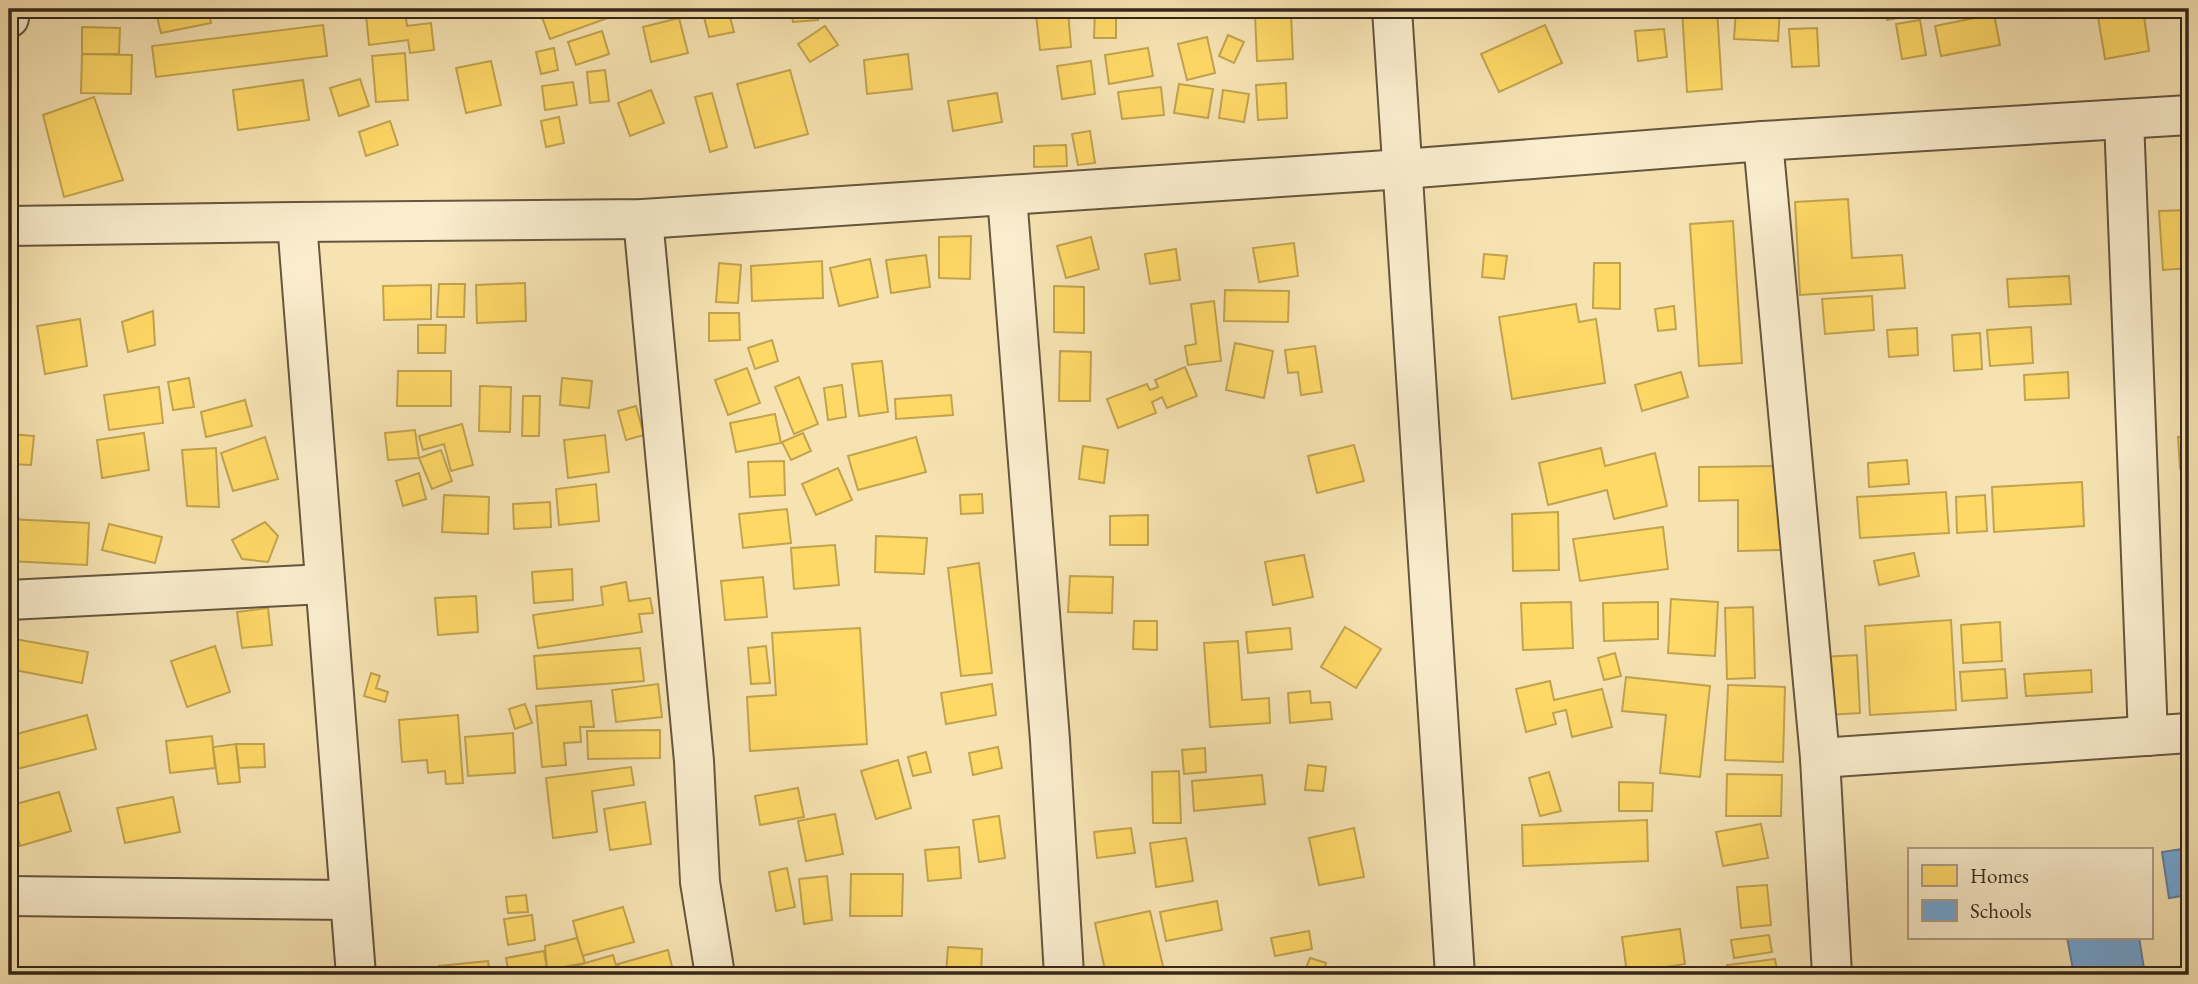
<svg xmlns="http://www.w3.org/2000/svg" width="2198" height="984" font-family="'EB Garamond',serif">
<style>
.homes{fill:#ffd966;stroke:#c2a44f;stroke-width:2}
.schools{fill:#6fa8dc;stroke:#5e81a2;stroke-width:2}
.lines{fill:none;stroke-linecap:round;stroke-linejoin:round}
.minor-casing{stroke:#66563f;stroke-width:42}
.minor{stroke:#faedcd;stroke-width:38}
</style>
<rect width="100%" height="100%" fill="#f7e3b2"/>
<filter id="stains"><feTurbulence type="fractalNoise" baseFrequency=".00286" numOctaves="4"/><feColorMatrix values="0 0 0 0 .2 0 0 0 0 .09 0 0 0 0 .02 0 0 0 .5 -.17"/></filter>
<radialGradient id="worn" r=".72"><stop offset=".6" stop-color="#630" stop-opacity="0"/><stop offset="1" stop-color="#630" stop-opacity=".3"/></radialGradient>
<g class="homes">
<polygon points="155,9 208,9 211,23 161,33"/>
<polygon points="539,9 626,9 627,11 550,39"/>
<polygon points="702,9 728,9 734,32 709,37"/>
<polygon points="791,9 817,9 818,20 793,22"/>
<polygon points="857,9 886,9 858,13"/>
<polygon points="1095,9 1116,9 1116,38 1094,38"/>
<polygon points="1682,9 1717,9 1722,89 1687,92"/>
<polygon points="1736,9 1780,9 1778,41 1734,39"/>
<polygon points="1885,9 1919,9 1920,14 1887,20"/>
<polygon points="2143,10 2149,51 2105,59 2098,17"/>
<polygon points="405,11 407,26 431,23 434,50 410,53 408,40 369,45 366,15"/>
<polygon points="1068,11 1071,47 1040,50 1036,15"/>
<polygon points="1291,13 1293,59 1257,61 1255,15"/>
<polygon points="1994,14 2000,45 1941,56 1935,26"/>
<polygon points="679,18 688,53 651,62 643,27"/>
<polygon points="1920,20 1926,55 1902,59 1896,24"/>
<polygon points="323,25 327,56 156,77 152,46"/>
<polygon points="1545,25 1562,63 1499,92 1481,54"/>
<polygon points="825,26 838,45 810,62 798,44"/>
<polygon points="82,27 120,28 119,54 82,54"/>
<polygon points="1817,28 1819,66 1792,67 1789,29"/>
<polygon points="1664,29 1667,57 1638,61 1635,31"/>
<polygon points="602,31 609,54 576,65 568,42"/>
<polygon points="1228,35 1244,42 1234,63 1219,56"/>
<polygon points="1207,37 1215,73 1187,80 1178,44"/>
<polygon points="554,48 558,70 541,74 536,52"/>
<polygon points="1148,48 1153,76 1109,84 1105,55"/>
<polygon points="405,53 408,100 376,102 372,56"/>
<polygon points="82,54 132,55 131,94 81,93"/>
<polygon points="908,54 912,89 867,94 864,60"/>
<polygon points="491,61 501,105 466,113 456,68"/>
<polygon points="1091,61 1095,94 1062,99 1057,66"/>
<polygon points="605,70 609,101 590,103 587,72"/>
<polygon points="790,70 808,134 755,148 737,84"/>
<polygon points="360,79 369,106 339,116 330,88"/>
<polygon points="303,80 309,120 238,130 233,90"/>
<polygon points="573,82 577,105 545,110 542,86"/>
<polygon points="1286,83 1287,118 1258,120 1256,85"/>
<polygon points="1179,84 1213,89 1208,118 1174,113"/>
<polygon points="1161,87 1164,115 1122,119 1118,92"/>
<polygon points="651,90 664,123 630,136 618,103"/>
<polygon points="1223,90 1249,94 1244,122 1219,118"/>
<polygon points="712,93 727,147 710,152 695,97"/>
<polygon points="997,93 1002,122 953,131 948,101"/>
<polygon points="94,97 123,180 64,197 43,115"/>
<polygon points="559,117 564,143 546,147 541,121"/>
<polygon points="390,121 398,145 366,156 359,132"/>
<polygon points="1090,131 1095,163 1078,165 1072,134"/>
<polygon points="1066,145 1067,166 1034,167 1034,146"/>
<polygon points="1848,199 1852,258 1902,255 1905,288 1800,295 1795,202"/>
<polygon points="2189,210 2189,268 2163,270 2159,211"/>
<polygon points="1733,221 1742,363 1699,366 1690,224"/>
<polygon points="971,236 970,279 939,278 939,237"/>
<polygon points="1091,237 1099,269 1066,278 1057,246"/>
<polygon points="1294,243 1298,276 1259,282 1253,248"/>
<polygon points="1176,249 1180,280 1150,284 1145,254"/>
<polygon points="1484,254 1507,256 1504,279 1482,277"/>
<polygon points="926,255 930,287 891,293 886,260"/>
<polygon points="870,259 878,297 839,306 830,268"/>
<polygon points="822,261 823,298 752,301 751,266"/>
<polygon points="719,263 741,265 738,303 716,302"/>
<polygon points="1594,263 1620,263 1620,309 1593,308"/>
<polygon points="2069,276 2071,304 2009,307 2007,279"/>
<polygon points="525,283 526,321 477,323 476,285"/>
<polygon points="439,284 465,284 464,317 437,317"/>
<polygon points="431,285 431,319 384,320 383,286"/>
<polygon points="1054,286 1084,287 1084,333 1054,332"/>
<polygon points="1225,290 1289,291 1288,322 1224,321"/>
<polygon points="1872,296 1874,330 1825,334 1822,299"/>
<polygon points="1214,301 1221,361 1188,365 1185,346 1196,344 1191,304"/>
<polygon points="1576,304 1579,322 1596,319 1605,383 1512,399 1499,317"/>
<polygon points="1674,306 1676,329 1658,331 1655,309"/>
<polygon points="153,311 155,345 128,352 122,322"/>
<polygon points="709,313 739,313 740,340 709,341"/>
<polygon points="80,319 87,366 45,374 37,326"/>
<polygon points="418,325 446,325 445,353 418,353"/>
<polygon points="2031,327 2033,363 1990,366 1987,330"/>
<polygon points="1917,328 1918,355 1889,357 1887,330"/>
<polygon points="1980,333 1982,369 1954,371 1952,335"/>
<polygon points="772,340 778,361 755,369 748,348"/>
<polygon points="1235,343 1273,351 1264,398 1226,390"/>
<polygon points="1315,346 1322,392 1301,395 1298,372 1288,373 1285,350"/>
<polygon points="1060,351 1091,352 1090,401 1059,401"/>
<polygon points="882,361 888,412 859,416 852,364"/>
<polygon points="1185,367 1197,396 1167,408 1162,397 1152,402 1156,413 1118,428 1107,399 1147,384 1150,390 1158,387 1155,380"/>
<polygon points="747,368 760,403 728,415 715,380"/>
<polygon points="398,371 451,371 451,406 397,406"/>
<polygon points="1681,372 1688,397 1642,411 1635,385"/>
<polygon points="2068,372 2069,398 2025,400 2024,375"/>
<polygon points="799,377 818,424 794,434 775,387"/>
<polygon points="189,378 194,407 173,410 168,382"/>
<polygon points="562,378 592,381 589,408 560,405"/>
<polygon points="842,385 846,417 828,420 824,388"/>
<polygon points="480,386 511,387 510,432 479,431"/>
<polygon points="159,387 163,423 109,430 104,395"/>
<polygon points="951,395 953,415 896,419 895,399"/>
<polygon points="523,396 540,396 539,436 522,436"/>
<polygon points="245,400 252,426 206,437 201,412"/>
<polygon points="636,406 644,435 626,440 618,411"/>
<polygon points="775,414 781,443 736,452 730,423"/>
<polygon points="462,424 473,465 451,471 444,444 423,450 419,436"/>
<polygon points="415,430 419,458 388,460 385,433"/>
<polygon points="144,433 149,470 102,478 97,440"/>
<polygon points="803,433 811,451 791,460 782,442"/>
<polygon points="9,434 34,436 31,465 9,464"/>
<polygon points="605,435 609,472 568,478 564,440"/>
<polygon points="2189,436 2189,468 2180,469 2178,437"/>
<polygon points="265,437 278,479 233,491 221,453"/>
<polygon points="916,437 926,472 858,490 848,456"/>
<polygon points="1354,445 1364,481 1317,493 1308,456"/>
<polygon points="1083,446 1108,450 1104,483 1079,479"/>
<polygon points="216,448 219,507 187,506 182,450"/>
<polygon points="1601,448 1605,466 1655,453 1667,506 1614,519 1607,490 1548,505 1539,463"/>
<polygon points="441,450 452,481 432,489 419,458"/>
<polygon points="1907,460 1909,484 1869,487 1868,463"/>
<polygon points="784,461 785,495 750,497 748,462"/>
<polygon points="1782,466 1783,550 1738,551 1738,500 1699,501 1699,467"/>
<polygon points="838,468 852,500 816,515 802,484"/>
<polygon points="419,473 426,499 403,506 396,481"/>
<polygon points="2082,482 2084,526 1994,532 1992,487"/>
<polygon points="596,484 599,521 559,525 556,489"/>
<polygon points="1946,492 1949,533 1860,538 1857,497"/>
<polygon points="982,494 983,513 961,514 960,495"/>
<polygon points="444,495 489,497 488,534 442,532"/>
<polygon points="1985,495 1987,531 1957,533 1956,497"/>
<polygon points="550,502 551,527 514,529 513,504"/>
<polygon points="787,509 791,543 743,548 739,514"/>
<polygon points="1558,512 1559,570 1513,571 1512,514"/>
<polygon points="1148,515 1148,545 1110,545 1110,516"/>
<polygon points="9,519 89,523 87,565 9,561"/>
<polygon points="265,522 278,536 268,562 242,559 232,540"/>
<polygon points="109,524 162,537 155,563 102,550"/>
<polygon points="1663,527 1668,569 1580,581 1573,539"/>
<polygon points="876,536 927,538 924,574 875,572"/>
<polygon points="835,545 839,585 794,589 791,548"/>
<polygon points="1914,553 1919,576 1879,585 1874,561"/>
<polygon points="1304,555 1313,597 1273,605 1265,562"/>
<polygon points="979,563 992,673 961,676 948,568"/>
<polygon points="572,569 573,600 534,603 532,572"/>
<polygon points="1070,576 1113,577 1112,613 1068,612"/>
<polygon points="763,577 767,617 725,620 721,581"/>
<polygon points="626,582 629,601 650,598 653,613 639,614 642,632 538,648 533,615 603,605 601,587"/>
<polygon points="476,596 478,632 438,635 435,598"/>
<polygon points="1671,599 1718,602 1715,656 1668,653"/>
<polygon points="1571,602 1573,648 1523,650 1521,603"/>
<polygon points="1658,602 1658,639 1604,641 1603,603"/>
<polygon points="1753,607 1755,678 1727,679 1725,608"/>
<polygon points="268,608 272,645 242,648 237,612"/>
<polygon points="1951,620 1956,710 1870,715 1865,626"/>
<polygon points="1134,621 1157,621 1157,650 1133,649"/>
<polygon points="2000,622 2002,661 1963,663 1961,625"/>
<polygon points="1345,627 1381,649 1356,688 1321,667"/>
<polygon points="860,628 867,744 750,751 747,697 776,695 772,633"/>
<polygon points="1290,628 1292,649 1248,653 1246,632"/>
<polygon points="9,638 88,652 82,683 9,669"/>
<polygon points="1238,641 1242,700 1269,698 1270,723 1210,727 1204,643"/>
<polygon points="215,646 230,692 187,707 171,661"/>
<polygon points="766,646 770,683 751,684 748,648"/>
<polygon points="640,648 644,681 537,689 534,656"/>
<polygon points="1615,653 1621,676 1604,680 1598,658"/>
<polygon points="1857,655 1860,713 1827,715 1823,657"/>
<polygon points="2005,669 2007,698 1962,701 1960,672"/>
<polygon points="2091,670 2092,692 2026,696 2024,674"/>
<polygon points="371,673 380,676 376,688 388,692 385,702 364,696"/>
<polygon points="1626,677 1710,686 1700,777 1660,773 1666,715 1622,711"/>
<polygon points="1550,681 1554,700 1602,689 1612,727 1572,737 1566,710 1553,713 1556,724 1526,732 1516,689"/>
<polygon points="658,684 662,717 616,722 612,690"/>
<polygon points="992,684 996,715 946,724 941,693"/>
<polygon points="1728,685 1785,687 1783,762 1725,760"/>
<polygon points="1310,691 1311,703 1330,702 1332,719 1290,723 1288,693"/>
<polygon points="591,701 594,727 580,727 581,742 564,743 566,765 542,767 536,706"/>
<polygon points="525,704 532,723 515,729 509,709"/>
<polygon points="87,715 96,749 9,771 9,736"/>
<polygon points="458,715 463,783 446,784 445,771 428,773 427,760 402,762 399,720"/>
<polygon points="660,730 660,758 588,759 587,731"/>
<polygon points="513,733 515,773 468,776 465,737"/>
<polygon points="212,736 215,768 170,773 166,741"/>
<polygon points="236,744 240,782 218,784 213,747"/>
<polygon points="236,744 264,744 265,767 239,768"/>
<polygon points="998,747 1002,768 973,775 969,753"/>
<polygon points="1205,748 1206,772 1184,774 1182,750"/>
<polygon points="926,752 931,772 913,776 908,757"/>
<polygon points="898,760 911,808 876,819 861,771"/>
<polygon points="1308,765 1326,767 1323,791 1305,790"/>
<polygon points="631,767 634,785 592,791 597,832 553,838 546,778"/>
<polygon points="1179,771 1181,823 1153,823 1152,772"/>
<polygon points="1549,772 1561,811 1540,816 1529,778"/>
<polygon points="1727,774 1782,775 1781,816 1726,816"/>
<polygon points="1262,775 1265,804 1194,811 1192,781"/>
<polygon points="1619,782 1653,783 1652,811 1619,811"/>
<polygon points="798,788 804,817 760,825 755,796"/>
<polygon points="59,792 71,831 20,846 9,806"/>
<polygon points="173,797 180,832 125,843 117,808"/>
<polygon points="645,802 651,844 610,850 604,809"/>
<polygon points="835,814 843,854 806,861 798,821"/>
<polygon points="999,816 1005,858 979,862 973,820"/>
<polygon points="1647,820 1648,861 1523,866 1522,825"/>
<polygon points="1761,824 1768,858 1723,866 1716,832"/>
<polygon points="1131,828 1135,853 1097,858 1094,832"/>
<polygon points="1354,828 1364,877 1319,885 1309,838"/>
<polygon points="1186,838 1193,881 1156,887 1150,843"/>
<polygon points="959,847 961,878 928,881 925,850"/>
<polygon points="787,868 795,907 776,911 769,872"/>
<polygon points="851,874 903,874 902,916 850,916"/>
<polygon points="827,876 832,920 804,924 799,879"/>
<polygon points="1767,885 1771,925 1741,928 1737,887"/>
<polygon points="526,895 528,912 508,913 506,897"/>
<polygon points="1217,901 1222,930 1166,941 1160,912"/>
<polygon points="623,907 634,942 582,956 573,921"/>
<polygon points="1150,911 1165,975 1106,975 1095,923"/>
<polygon points="532,915 535,940 508,945 504,919"/>
<polygon points="1680,929 1685,964 1627,973 1622,937"/>
<polygon points="1309,931 1312,949 1275,956 1271,938"/>
<polygon points="1769,935 1772,952 1734,958 1731,940"/>
<polygon points="577,938 585,963 547,970 545,946"/>
<polygon points="948,947 982,949 981,975 946,975"/>
<polygon points="668,950 674,975 621,975 618,964"/>
<polygon points="544,951 548,975 509,975 506,958"/>
<polygon points="613,955 619,975 569,975 568,968"/>
<polygon points="1310,958 1326,963 1322,975 1303,975"/>
<polygon points="1775,959 1778,975 1728,975 1727,965"/>
<polygon points="488,961 490,975 440,975 439,966"/>
</g>
<g class="schools">
<polygon points="2189,848 2189,895 2169,898 2162,852"/>
<polygon points="2067,937 2139,937 2145,975 2074,975"/>
</g>
<g class="lines">
<defs>
<g id="minor">
<polyline points="1392,9 1455,975"/>
<polyline points="9,18 10,9"/>
<polyline points="2124,119 2148,736"/>
<polyline points="1763,141 1820,758 1832,975"/>
<polyline points="1007,196 1050,740 1064,975"/>
<polyline points="643,219 694,761 700,882 715,975"/>
<polyline points="297,222 643,219 1403,169 1763,141 2189,115"/>
<polyline points="9,226 297,222 356,975"/>
<polyline points="9,600 325,584"/>
<polyline points="1820,758 2189,733"/>
<polyline points="9,896 349,900"/>
</g>
</defs>
<use href="#minor" class="minor-casing"/>
<use href="#minor" class="minor"/>
</g>
<rect width="2198" height="984" fill="none" stroke="#f7e3b2" stroke-width="35"/>
<rect x="10" y="10" width="2177" height="963" fill="none" stroke="#352719" stroke-width="3.5"/>
<rect x="18" y="18" width="2163" height="949" fill="none" stroke="#352719" stroke-width="2"/>
<rect x="1908" y="848" width="245" height="91" fill="#faedcd" stroke="#ab9e85" stroke-width="2"/>
<rect x="1922" y="865" width="35" height="21" fill="#ffd966" stroke="#ab9e85" stroke-width="2"/>
<text x="1970" y="883" font-size="21" fill="#352719">Homes</text>
<rect x="1922" y="900" width="35" height="21" fill="#6fa8dc" stroke="#ab9e85" stroke-width="2"/>
<text x="1970" y="918" font-size="21" fill="#352719">Schools</text>
<rect width="100%" height="100%" filter="url(#stains)"/>
<rect width="100%" height="100%" fill="url(#worn)"/>
</svg>
